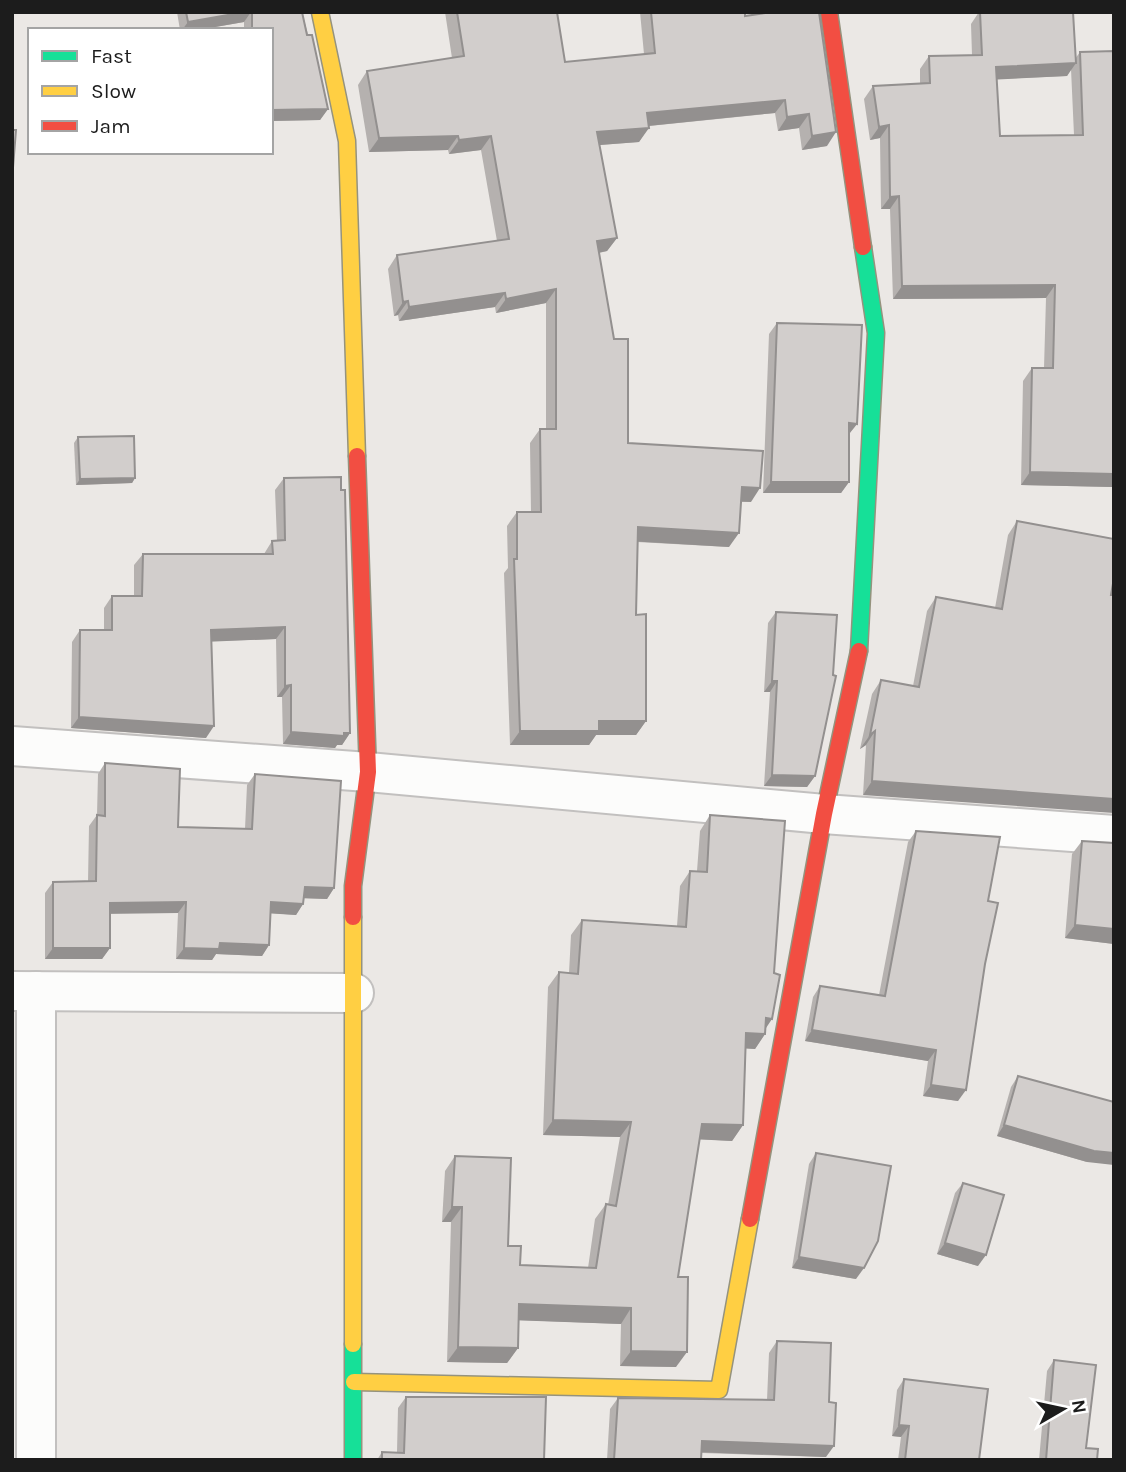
<svg xmlns="http://www.w3.org/2000/svg" width="1126" height="1472" font-family="Karla,sans-serif">
<style>
.lines{fill:none;stroke-linecap:round;stroke-linejoin:round}
.street-casing{stroke:#c2c0bf;stroke-width:42}
.fast-casing{stroke:#95937e;stroke-width:19}
.slow-casing{stroke:#95937e;stroke-width:19}
.jam-casing{stroke:#95937e;stroke-width:19}
.street{stroke:#fcfcfb;stroke-width:38}
.fast{stroke:#16e098;stroke-width:16}
.slow{stroke:#ffcf43;stroke-width:16}
.jam{stroke:#f24e42;stroke-width:16}
.wall{fill:#b5b1af;fill-rule:evenodd}
.shaded-wall{fill:#93908f}
.building{fill:#d2cecc;stroke:#93908f;stroke-width:2}
</style>
<rect width="100%" height="100%" fill="#ebe8e5"/>
<g class="lines">
<defs>
<g id="street">
<polyline points="12,746 368,772 824,814 1114,835"/>
<polyline points="12,991 354,993"/>
<polyline points="36,1460 36,991"/>
</g>
<g id="fast">
<polyline points="859,651 876,333 863,247"/>
<polyline points="353,1344 353,1460"/>
</g>
<g id="slow">
<polyline points="320,12 347,141 357,456"/>
<polyline points="353,917 353,1344"/>
<polyline points="354,1382 719,1390 750,1219"/>
</g>
<g id="jam">
<polyline points="829,12 863,247"/>
<polyline points="353,917 353,886 368,772 357,456"/>
<polyline points="750,1219 824,814 859,651"/>
</g>
</defs>
<use href="#street" class="street-casing"/>
<use href="#fast" class="fast-casing"/>
<use href="#slow" class="slow-casing"/>
<use href="#jam" class="jam-casing"/>
<use href="#street" class="street"/>
<use href="#fast" class="fast"/>
<use href="#slow" class="slow"/>
<use href="#jam" class="jam"/>
</g>
<g class="wall">
<polygon points="177,12 302,12 328,109 320,120 271,121 271,30 244,30 244,22 198,30 180,30"/>
<polygon points="445,12 557,12 565,62 644,54 640,12 745,12 745,16 772,12 827,146 802,150 799,128 778,131 775,113 649,126 639,142 599,145 617,238 607,251 599,253 628,443 751,502 741,502 729,547 637,542 636,615 646,721 636,735 596,735 589,745 510,745 504,573 508,568 507,526 517,512 531,512 530,443 540,429 546,429 546,303 496,313 495,307 399,321 398,315 394,316 388,269 397,255 497,241 481,150 449,154 448,150 369,152 358,85 367,71 452,58"/>
<path d="M 979,12 L 1073,12 L 1075,59 L 1080,52 L 1112,487 L 1021,485 L 1023,381 L 1032,368 L 1044,368 L 1046,298 L 893,299 L 890,209 L 881,209 L 880,138 L 870,140 L 864,99 L 873,86 L 920,83 L 920,69 L 929,56 L 972,55 L 971,24 ZM 1071,69 L 1074,135 L 1000,136 L 996,79 L 1067,76 Z"/>
<polygon points="777,323 857,424 849,434 849,482 841,493 763,493 769,334"/>
<polygon points="78,437 135,478 132,483 76,485 74,443"/>
<polygon points="284,478 341,490 350,733 342,745 337,745 335,748 283,744 282,697 277,697 276,639 212,641 206,738 71,728 72,642 80,630 104,630 104,608 112,596 134,596 134,565 143,554 264,554 272,541 277,541 275,490"/>
<polygon points="1017,521 1114,539 863,795 866,745 860,749 872,694 881,680 913,686 927,611 936,597 995,608 1008,535"/>
<polygon points="776,612 833,675 815,776 807,787 764,786 770,692 764,692 768,623"/>
<polygon points="105,763 178,827 245,829 247,785 255,774 334,888 327,899 304,898 303,904 296,915 271,913 269,945 262,956 216,954 212,960 176,959 178,913 110,913 110,948 102,959 45,959 45,893 53,882 88,882 89,826 97,815 98,774"/>
<polygon points="710,815 765,1029 765,1034 755,1049 746,1048 743,1125 732,1141 699,1139 678,1277 676,1367 620,1366 621,1324 519,1320 518,1348 507,1363 447,1362 451,1222 442,1222 445,1171 455,1156 508,1246 520,1265 588,1268 595,1219 606,1204 608,1205 620,1137 543,1135 548,987 559,972 569,973 571,935 582,920 677,926 680,886 690,871 697,871 700,831"/>
<polygon points="916,831 988,901 985,964 958,1101 923,1096 928,1061 805,1041 813,997 820,986 879,995 908,842"/>
<polygon points="1082,841 1114,944 1065,938 1072,854"/>
<polygon points="1018,1076 1087,1162 997,1136 1011,1087"/>
<polygon points="816,1153 856,1279 792,1268 809,1164"/>
<polygon points="963,1183 978,1266 937,1254 955,1193"/>
<polygon points="777,1341 826,1457 702,1453 701,1460 607,1460 610,1409 618,1398 767,1400 769,1353"/>
<polygon points="1054,1360 1086,1448 1097,1460 1039,1460 1047,1371"/>
<polygon points="904,1379 979,1460 898,1460 901,1437 892,1436 897,1390"/>
<polygon points="406,1397 544,1460 377,1460 382,1452 397,1452 398,1408"/>
</g>
<g class="shaded-wall">
<polygon points="245,12 251,12 244,22 198,30 182,30 188,22"/>
<polygon points="1076,63 1067,76 987,80 996,67"/>
<polygon points="785,100 775,113 638,127 647,113"/>
<polygon points="328,109 320,120 271,121 271,110"/>
<polygon points="809,114 799,128 778,131 787,117"/>
<polygon points="889,125 880,138 870,140 879,127"/>
<polygon points="649,128 639,142 587,146 597,132"/>
<polygon points="836,132 827,146 802,150 812,136"/>
<polygon points="458,136 448,150 369,152 379,138"/>
<polygon points="491,136 481,150 449,154 459,140"/>
<polygon points="899,196 890,209 881,209 890,197"/>
<polygon points="617,238 607,251 587,255 597,241"/>
<polygon points="1055,285 1046,298 893,299 902,286"/>
<polygon points="556,289 546,303 496,313 506,299"/>
<polygon points="505,293 495,307 399,321 409,307"/>
<polygon points="408,301 398,315 394,316 403,302"/>
<polygon points="849,423 857,424 849,434"/>
<polygon points="1030,472 1114,474 1114,485 1112,487 1021,485"/>
<polygon points="135,478 132,483 76,485 80,479"/>
<polygon points="771,482 849,482 841,493 763,493"/>
<polygon points="742,487 760,488 751,502 732,501"/>
<polygon points="638,527 739,533 729,547 628,541"/>
<polygon points="285,627 276,639 203,642 211,630"/>
<polygon points="772,681 777,681 770,692 764,692"/>
<polygon points="291,685 282,697 277,697 285,686"/>
<polygon points="79,717 214,726 206,738 71,728"/>
<polygon points="599,721 646,721 636,735 596,735 589,745 510,745 520,731"/>
<polygon points="875,731 866,745 860,749 870,735"/>
<polygon points="291,732 344,733 350,733 342,745 337,745 335,748 283,744"/>
<polygon points="772,775 815,776 807,787 764,786"/>
<polygon points="872,781 1114,799 1114,813 863,795"/>
<polygon points="305,887 334,888 327,899 297,898"/>
<polygon points="186,902 178,913 102,914 110,903"/>
<polygon points="271,902 303,904 296,915 264,913"/>
<polygon points="1075,925 1114,929 1114,944 1065,938"/>
<polygon points="220,943 269,945 262,956 216,954 212,960 176,959 184,948"/>
<polygon points="53,948 110,948 102,959 45,959"/>
<polygon points="766,1018 772,1019 762,1034 765,1034 755,1049 736,1048 746,1033"/>
<polygon points="812,1030 936,1050 928,1061 805,1041"/>
<polygon points="931,1085 966,1090 958,1101 923,1096"/>
<polygon points="553,1120 631,1122 620,1137 543,1135"/>
<polygon points="702,1124 743,1125 732,1141 691,1139"/>
<polygon points="1004,1125 1114,1153 1114,1165 1087,1162 997,1136"/>
<polygon points="452,1207 462,1207 451,1222 442,1222"/>
<polygon points="945,1243 986,1255 978,1266 937,1254"/>
<polygon points="799,1257 864,1268 856,1279 792,1268"/>
<polygon points="519,1304 631,1308 621,1324 509,1320"/>
<polygon points="458,1347 518,1348 507,1363 447,1362"/>
<polygon points="631,1351 687,1352 676,1367 620,1366"/>
<polygon points="899,1425 909,1426 901,1437 892,1436"/>
<polygon points="702,1441 834,1446 826,1457 694,1452"/>
</g>
<g class="building">
<polygon points="186,12 245,12 188,22"/>
<polygon points="252,12 302,12 307,35 312,35 328,109 271,110 271,30 252,30"/>
<polygon points="457,12 557,12 565,62 655,53 651,12 745,12 745,16 772,12 819,12 836,132 812,136 809,114 787,117 785,100 647,113 649,128 597,132 617,238 597,241 614,339 628,339 628,443 763,451 760,488 742,487 739,533 638,527 636,615 646,614 646,721 599,721 599,731 520,731 514,559 517,559 517,512 541,512 540,429 556,429 556,289 506,299 505,293 409,307 408,301 403,302 397,255 509,239 491,136 459,140 458,136 379,138 367,71 464,56"/>
<polygon points="980,12 1073,12 1076,63 996,67 1000,136 1083,135 1080,52 1114,51 1114,474 1030,472 1032,368 1053,368 1055,285 902,286 899,196 890,197 889,125 879,127 873,86 930,83 929,56 982,55"/>
<polygon points="12,130 16,130 12,180"/>
<polygon points="777,323 862,325 857,424 849,423 849,482 771,482"/>
<polygon points="134,436 135,478 80,479 78,437"/>
<polygon points="341,477 341,490 345,490 350,733 344,733 344,736 291,732 291,685 285,686 285,627 211,630 214,726 79,717 80,630 112,630 112,596 142,596 143,554 273,554 272,541 285,540 284,478"/>
<polygon points="1017,521 1114,539 1114,578 1111,595 1114,595 1114,799 872,781 875,731 870,735 881,680 919,687 936,597 1002,609"/>
<polygon points="776,612 837,615 833,675 836,676 815,776 772,775 777,681 772,681"/>
<polygon points="105,763 180,769 178,827 252,829 255,774 341,781 334,888 305,887 303,904 271,902 269,945 220,943 219,949 184,948 186,902 110,903 110,948 53,948 53,882 96,881 97,815 105,816"/>
<polygon points="710,815 785,821 774,973 780,975 772,1019 766,1018 765,1034 746,1033 743,1125 702,1124 678,1277 688,1277 687,1352 631,1351 631,1308 519,1304 518,1348 458,1347 462,1207 452,1207 455,1156 511,1158 508,1246 521,1246 520,1265 596,1268 606,1204 616,1206 631,1122 553,1120 559,972 578,974 582,920 686,927 690,871 707,872"/>
<polygon points="916,831 1000,837 988,901 998,903 985,964 966,1090 931,1085 936,1050 812,1030 820,986 885,996"/>
<polygon points="1082,841 1114,843 1114,929 1075,925"/>
<polygon points="1018,1076 1114,1102 1114,1153 1094,1151 1004,1125"/>
<polygon points="816,1153 891,1166 878,1241 864,1268 799,1257"/>
<polygon points="963,1183 1004,1195 986,1255 945,1243"/>
<polygon points="777,1341 831,1343 829,1402 836,1403 834,1446 702,1441 701,1460 614,1460 618,1398 774,1400"/>
<polygon points="1054,1360 1096,1365 1086,1448 1098,1449 1097,1460 1046,1460"/>
<polygon points="904,1379 988,1389 979,1460 905,1460 909,1426 899,1425"/>
<polygon points="406,1397 546,1397 544,1460 382,1460 382,1452 404,1453"/>
</g>
<rect width="1126" height="1472" fill="none" stroke="#1c1c1c" stroke-width="28"/>
<rect x="28" y="28" width="245" height="126" fill="#ffffff" stroke="#a4a4a4" stroke-width="2"/>
<rect x="42" y="51" width="35" height="10" fill="#16e098" stroke="#a4a4a4" stroke-width="2"/>
<text x="91" y="63" font-size="21" fill="#1c1c1c">Fast</text>
<rect x="42" y="86" width="35" height="10" fill="#ffcf43" stroke="#a4a4a4" stroke-width="2"/>
<text x="91" y="98" font-size="21" fill="#1c1c1c">Slow</text>
<rect x="42" y="121" width="35" height="10" fill="#f24e42" stroke="#a4a4a4" stroke-width="2"/>
<text x="91" y="133" font-size="21" fill="#1c1c1c">Jam</text>
<g transform="translate(1063 1409) rotate(81)" stroke="#ffffff" stroke-width="5" paint-order="stroke">
<path d="M0-5L12 26L0 18L-12 26Z" fill="#1c1c1c"/>
<text y="-10" font-size="19" font-weight="bold" text-anchor="middle" fill="#1c1c1c">N</text>
</g>
</svg>
